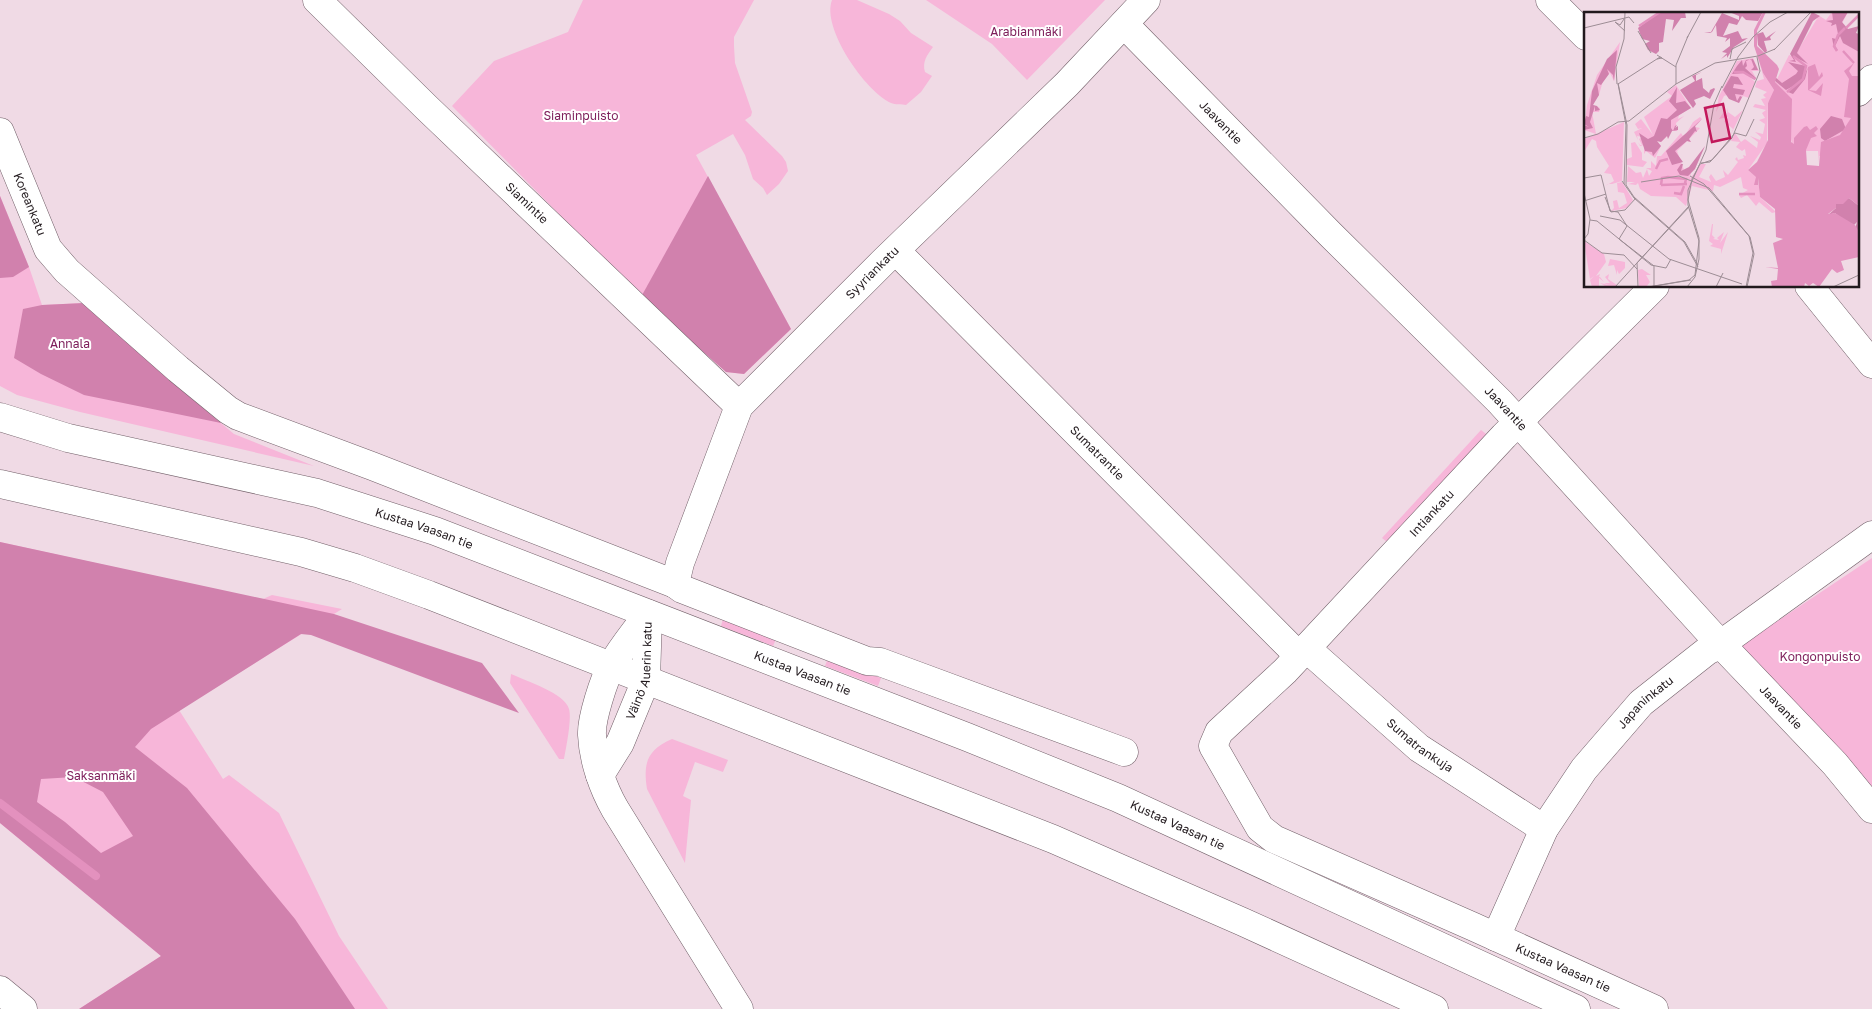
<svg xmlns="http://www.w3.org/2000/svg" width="1872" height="1009" font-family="'Golos Text',sans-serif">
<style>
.green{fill:#f7b6d9}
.forest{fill:#d181ad;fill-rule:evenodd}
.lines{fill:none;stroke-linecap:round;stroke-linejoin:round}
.stream{stroke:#e391be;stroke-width:8}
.minor-casing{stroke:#726069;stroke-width:29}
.major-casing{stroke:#726069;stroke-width:29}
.minor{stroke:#fff;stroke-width:28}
.major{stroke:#fff;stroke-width:28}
.labels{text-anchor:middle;stroke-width:4;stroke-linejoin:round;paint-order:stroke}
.park-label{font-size:12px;fill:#7f205c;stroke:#fff}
.street-label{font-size:12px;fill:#21191d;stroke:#fff}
.inset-river{fill:none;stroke:#e391be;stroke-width:2.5}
.inset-road{fill:none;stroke:#9d8d95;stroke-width:1}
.view{fill:#c2185b;fill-opacity:0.15;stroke:#c2185b;stroke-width:2.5}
.inset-edge{fill:none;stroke:#21191d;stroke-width:2.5}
</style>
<rect width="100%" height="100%" fill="#f0dae5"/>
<g class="green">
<polygon points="583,0 754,0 734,37 734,46 735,63 752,112 751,116 745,120 782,156 786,162 788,171 779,184 767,195 763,188 753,179 745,155 733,134 696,155 791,329 744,374 726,372 641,297 452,106 494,61 568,32"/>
<path d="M 832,0 L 857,0 L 889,14 L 900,21 L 911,33 L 933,47 C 927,55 922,62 925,72 L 932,76 L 921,92 L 906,105 C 902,104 895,105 891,103 C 866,92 821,28 832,0 Z"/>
<polygon points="926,0 1105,0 1027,80 992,44"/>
<polygon points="0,196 29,267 42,305 84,303 167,378 234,434 314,466 80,412 17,395 0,386"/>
<polygon points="1481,430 1490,437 1391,545 1382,538"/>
<polygon points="0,542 240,595 263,599 272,595 342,609 179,710 223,779 229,775 279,813 339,936 388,1009 79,1009 161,956 0,823"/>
<polygon points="1872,558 1872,791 1737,648"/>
<polygon points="723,619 776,639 773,646 721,626"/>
<polygon points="828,658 881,678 878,686 825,666"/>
<path d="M 511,674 C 526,681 565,693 569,709 C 572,719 566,748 564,759 L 559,759 L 510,683 Z"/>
<path d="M 672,739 L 728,760 L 723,772 L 695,762 L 683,796 L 691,800 L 685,863 L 647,789 C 643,763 647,750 672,739 Z"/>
</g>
<g class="forest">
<polygon points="708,176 791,329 744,374 726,372 641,297"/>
<polygon points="0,196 29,267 13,277 0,278"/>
<polygon points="84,303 167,378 221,423 84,395 41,374 14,358 23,309 42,305"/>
<path d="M 0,542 L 334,614 L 482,663 L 519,713 L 311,635 L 301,634 L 151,729 L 135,747 L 187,788 L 295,919 L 355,1009 L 79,1009 L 161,956 L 0,823 ZM 74,777 L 103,792 L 133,836 L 101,853 L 65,822 L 37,802 L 41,779 Z"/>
</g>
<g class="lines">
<polyline class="stream" points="0,803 96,876"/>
<defs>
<g id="minor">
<path id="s1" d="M 317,0 L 426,107 L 739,406"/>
<polyline points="1550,0 1586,36"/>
<path id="s2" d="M 1124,24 L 1330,234 L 1500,402 L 1711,634 L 1835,764 L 1872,809"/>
<polyline points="1858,92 1872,79"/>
<path id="s3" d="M 0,132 L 48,249 L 67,271 L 178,369 L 228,410 L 238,416 L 372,466 L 675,584"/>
<path id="s4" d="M 896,251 L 1299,656"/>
<polyline points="1809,286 1872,364"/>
<path d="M 648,614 C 636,631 622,647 612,665 C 604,679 591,719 592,735 C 593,760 603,788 615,809 L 739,1009"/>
<path id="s5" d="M 1306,648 L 1419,748 L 1544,829"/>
<path id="s6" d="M 1124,752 L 880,662 L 867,661 L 682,589 L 675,584 L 680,563 L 739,406 L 883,262 L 1067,84 L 1146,0"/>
<path id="s7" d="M 600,775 L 620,743 L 646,680 L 648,614"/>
<path id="s8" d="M 1496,937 L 1544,829 L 1584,769 L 1641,703 L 1707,651 L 1721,644 L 1872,535"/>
<polyline points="0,990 23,1009"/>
<path id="s9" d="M 1654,1009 L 1474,927 L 1274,839 L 1260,828 L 1213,746 L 1219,732 L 1285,671 L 1504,436 L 1655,286"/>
</g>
<g id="major">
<path id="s10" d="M 0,417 L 68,438 L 317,493 L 435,531 L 967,737 L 1118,798 L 1576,1009"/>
<polyline points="0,484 301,552 355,568 429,595 1053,839 1243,922 1434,1009"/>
</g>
</defs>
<use href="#minor" class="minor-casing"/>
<use href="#major" class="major-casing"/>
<use href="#minor" class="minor"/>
<use href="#major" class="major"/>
</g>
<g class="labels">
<g class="park-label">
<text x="1026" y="36">Arabianmäki</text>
<text x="581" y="120">Siaminpuisto</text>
<text x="70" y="348">Annala</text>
<text x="1820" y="661">Kongonpuisto</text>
<text x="101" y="780">Saksanmäki</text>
</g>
<g class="street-label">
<text dy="4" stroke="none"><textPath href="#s2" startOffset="138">Jaavantie</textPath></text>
<text dy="4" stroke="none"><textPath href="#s3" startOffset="78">Koreankatu</textPath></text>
<text dy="4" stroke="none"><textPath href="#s1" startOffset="292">Siamintie</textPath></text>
<text dy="4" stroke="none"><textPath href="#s6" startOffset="858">Syyriankatu</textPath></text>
<text dy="4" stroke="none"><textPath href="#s2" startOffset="542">Jaavantie</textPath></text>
<text dy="4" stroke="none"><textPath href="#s4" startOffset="285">Sumatrantie</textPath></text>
<text dy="4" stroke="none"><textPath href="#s9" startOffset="849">Intiankatu</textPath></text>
<text dy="4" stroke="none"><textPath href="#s10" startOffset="439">Kustaa Vaasan tie</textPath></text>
<text dy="4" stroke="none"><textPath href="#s7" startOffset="114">Väinö Auerin katu</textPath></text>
<text dy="4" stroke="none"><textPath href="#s10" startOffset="844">Kustaa Vaasan tie</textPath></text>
<text dy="4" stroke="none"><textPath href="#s8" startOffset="281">Japaninkatu</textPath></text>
<text dy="4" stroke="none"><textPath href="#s2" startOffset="948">Jaavantie</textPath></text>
<text dy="4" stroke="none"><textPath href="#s5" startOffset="150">Sumatrankuja</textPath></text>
<text dy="4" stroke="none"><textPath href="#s10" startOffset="1249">Kustaa Vaasan tie</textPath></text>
<text transform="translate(1563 968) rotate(24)" y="4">Kustaa Vaasan tie</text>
</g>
</g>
<g transform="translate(1584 12)">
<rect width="275" height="275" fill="#f0dae5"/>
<path d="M 248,0 L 264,0 L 254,19 L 261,32 L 264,26 L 272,28 L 262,32 L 275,39 L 275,137 L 235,144 L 235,151 L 234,139 L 222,139 L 208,132 L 196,78 L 191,71 L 205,43 L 210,45 L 234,5 L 230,6 L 234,3 L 242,8 ZM 36,30 L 30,69 L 26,61 L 20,65 L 15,83 L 10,89 L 9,93 L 16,96 L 15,100 L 8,100 L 12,122 L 0,118 L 3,93 L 13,63 ZM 174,45 L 179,61 L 190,78 L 188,89 L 184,90 L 183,131 L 164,158 L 174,166 L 176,185 L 192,200 L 188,201 L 175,190 L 172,194 L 163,183 L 157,186 L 155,183 L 164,178 L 159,176 L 157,165 L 136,175 L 130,173 L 129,179 L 108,174 L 102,194 L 92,185 L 67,184 L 56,177 L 54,171 L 52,173 L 44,172 L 51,170 L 43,170 L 44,154 L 52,161 L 57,160 L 59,166 L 63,157 L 65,164 L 68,159 L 62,156 L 67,156 L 67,149 L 72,154 L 73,144 L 77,144 L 97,121 L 99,124 L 102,122 L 109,110 L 116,105 L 118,107 L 111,115 L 116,116 L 105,127 L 107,130 L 103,129 L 93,139 L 100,158 L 111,157 L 107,159 L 106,167 L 117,152 L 122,152 L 115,165 L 127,170 L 125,165 L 127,162 L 132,169 L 141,165 L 139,158 L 144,163 L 154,150 L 151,147 L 153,145 L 154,148 L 160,146 L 159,143 L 162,144 L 161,137 L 158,139 L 152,135 L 156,130 L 147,129 L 151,121 L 157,130 L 161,127 L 173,136 L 174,130 L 166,124 L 176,128 L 177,125 L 171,120 L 179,122 L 181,112 L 175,108 L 181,106 L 178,101 L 182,98 L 169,95 L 171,92 L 181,94 L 177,87 L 182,86 L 179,83 L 183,80 L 171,75 L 173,69 L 180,67 ZM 169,46 L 175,59 L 168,59 L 172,66 L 167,66 L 171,70 L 165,86 L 159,84 L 155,91 L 143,83 L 140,84 L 132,100 L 135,84 L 153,49 ZM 92,73 L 107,96 L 95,103 L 94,107 L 100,104 L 92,111 L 93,119 L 88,119 L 77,130 L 73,129 L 77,134 L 71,146 L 62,139 L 60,142 L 60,133 L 56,134 L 54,130 L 56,133 L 58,133 L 55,127 L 58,125 L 53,124 L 54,128 L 50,120 L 58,116 L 54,117 L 51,112 L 57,107 L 69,123 L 60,105 L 88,84 L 83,80 ZM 144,95 L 144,100 L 151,105 L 159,98 L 146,124 L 149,117 L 140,109 L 143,108 L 144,105 L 135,107 L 139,101 L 143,103 ZM 40,110 L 38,169 L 28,172 L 24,172 L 21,174 L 30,169 L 27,162 L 20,161 L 25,154 L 13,135 L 12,129 L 8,127 L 0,140 L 0,127 ZM 51,130 L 58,141 L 58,148 L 63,150 L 59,155 L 43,153 L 43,147 L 48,145 L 47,131 ZM 38,170 L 49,188 L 43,196 L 27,199 L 30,196 L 29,189 L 33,188 L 35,196 L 43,191 L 40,181 L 34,180 L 33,171 ZM 128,212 L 129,212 L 128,223 L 131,226 L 129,227 L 135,228 L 133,226 L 140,220 L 136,231 L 144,220 L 137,242 L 137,237 L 126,234 L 129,232 L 125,229 ZM 0,229 L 20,242 L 22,250 L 12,264 L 16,262 L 15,265 L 16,265 L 20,270 L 15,266 L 15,275 L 21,274 L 16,271 L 25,273 L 20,271 L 26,271 L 21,265 L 25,262 L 24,267 L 33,273 L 30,275 L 8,275 L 6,268 L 10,264 L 6,267 ZM 26,247 L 41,250 L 41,256 L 35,262 L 33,258 L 33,263 L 30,253 L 24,254 ZM 58,257 L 67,263 L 62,263 L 66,270 L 62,275 L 55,275 L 54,258 Z" fill="#f7b6d9"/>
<path d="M 76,0 L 101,0 L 102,6 L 97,6 L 88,19 L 90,8 L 82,7 L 79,30 L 75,31 L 75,39 L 72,42 L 64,38 L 61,32 L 66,29 L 58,27 L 54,16 ZM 145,0 L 179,0 L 174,9 L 162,8 L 158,4 L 153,13 L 145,11 L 139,24 L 154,19 L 158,27 L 164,26 L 150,35 L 143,46 L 143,43 L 137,47 L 143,41 L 138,40 L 146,34 L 146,26 L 141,30 L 143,26 L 133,24 L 132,13 L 128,20 L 126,21 L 120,21 L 127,20 L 138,1 L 155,8 L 155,4 ZM 228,0 L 236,4 L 229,9 L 213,41 L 224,52 L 209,44 L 212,50 L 220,51 L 205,49 L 210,48 L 206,42 ZM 248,0 L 264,0 L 258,10 L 264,17 L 275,14 L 272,21 L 275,22 L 275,40 L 259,31 L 256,24 L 251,34 L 254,38 L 250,36 L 248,26 L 252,27 L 254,22 L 252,12 L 247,14 L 248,11 L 242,9 L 249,8 ZM 192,19 L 186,25 L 187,28 L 180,29 L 183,39 L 181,41 L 174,33 L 173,22 L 179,20 L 182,26 ZM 33,38 L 30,69 L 29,63 L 23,57 L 25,62 L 17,73 L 13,71 L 15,83 L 9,93 L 13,94 L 16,98 L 11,99 L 11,94 L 6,110 L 9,116 L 0,118 L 0,113 L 5,115 L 0,112 L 2,104 L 5,105 L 8,79 L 23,47 ZM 167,47 L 162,49 L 163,54 L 161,56 L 172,66 L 171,68 L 162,61 L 148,62 L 153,54 L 158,48 L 159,54 L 162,48 L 169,47 L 174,58 L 167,58 L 170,55 ZM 204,50 L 222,54 L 219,67 L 224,55 L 221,67 L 209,82 L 204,80 L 213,72 L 202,78 L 191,69 L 190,65 L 191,63 L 192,62 L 191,65 L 198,71 L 212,62 L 205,56 L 212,62 L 214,59 ZM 118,60 L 112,63 L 112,69 L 118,66 L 119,76 L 125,81 L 126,78 L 130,76 L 131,77 L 126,87 L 120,84 L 110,88 L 112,92 L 109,96 L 96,78 L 111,69 L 108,64 ZM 147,64 L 154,65 L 159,73 L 150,72 L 149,76 L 161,78 L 159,83 L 151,82 L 153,89 L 156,84 L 158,85 L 155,91 L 145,87 L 139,78 ZM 93,75 L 92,91 L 101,89 L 107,96 L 87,108 L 87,116 L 89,119 L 91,114 L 93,113 L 91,116 L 94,114 L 94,118 L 88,119 L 84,127 L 83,124 L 77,130 L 73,129 L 77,134 L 69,144 L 68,140 L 61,139 L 55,121 L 64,127 L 70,124 L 77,106 L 83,107 L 93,98 L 85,89 ZM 247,104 L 258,107 L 262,117 L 241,129 L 237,126 L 236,117 ZM 118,107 L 111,114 L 113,120 L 111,119 L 105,127 L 107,130 L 103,129 L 91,139 L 99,150 L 88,153 L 82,139 ZM 121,134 L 111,157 L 104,164 L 96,163 L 93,158 L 97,152 L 99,152 L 97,159 L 105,155 ZM 265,186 L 275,194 L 275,220 L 271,217 L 273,210 L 270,213 L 264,212 L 251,201 L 244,203 L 252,196 L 252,192 Z" fill="#d181ad"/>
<path d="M 179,0 L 182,0 L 173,19 L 173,34 L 193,53 L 195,57 L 191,70 L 208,87 L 207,130 L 210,132 L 210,126 L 220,115 L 223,114 L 226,118 L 232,114 L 234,117 L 230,121 L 233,124 L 227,126 L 222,138 L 223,153 L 235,154 L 237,130 L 256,123 L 267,106 L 260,105 L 265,67 L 260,59 L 270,51 L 265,59 L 268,64 L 275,64 L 275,194 L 265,186 L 259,192 L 252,192 L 252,196 L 244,202 L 251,201 L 271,213 L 275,220 L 275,245 L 257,249 L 260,258 L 253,261 L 248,257 L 235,275 L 229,271 L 225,274 L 221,271 L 220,275 L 188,275 L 187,269 L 193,268 L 194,257 L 181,255 L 194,256 L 189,231 L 199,227 L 192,225 L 191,197 L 176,185 L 174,166 L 174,173 L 170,173 L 172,165 L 164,158 L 173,150 L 184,128 L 184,91 L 190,78 L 179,61 L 170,34 L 170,18 ZM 231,52 L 235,65 L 238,60 L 239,64 L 225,78 L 232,79 L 239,71 L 237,84 L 224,78 L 224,55 Z" fill="#e391be"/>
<path class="inset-river" d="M 55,14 L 76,0M 262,16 L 275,3M 253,39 L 250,34 L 254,23 L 261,16M 259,39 L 270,51M 150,60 L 159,60 L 171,67M 203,80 L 219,67 L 222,54 L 209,44M 72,157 L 76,149 L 84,147M 77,173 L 78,166 L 84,165 L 102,167 L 101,171M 77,173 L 103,172M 90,181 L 97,182 L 100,174M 155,182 L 171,182"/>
<path class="inset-road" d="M 40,7 L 36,13 L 31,10 L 41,19M 0,16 L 45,5 L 50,11M 54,19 L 67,41M 103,26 L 117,0M 190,38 L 227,0M 73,43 L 92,55M 146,47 L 148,37 L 162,30M 34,71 L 43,113 L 42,173 L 50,185 L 101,230 L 114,253M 33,72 L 32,55 L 40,27 L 41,0M 92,72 L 92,53 L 104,24M 138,76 L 154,45 L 169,25 L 186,10 L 204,0M 0,126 L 14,122 L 34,110 L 45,109 L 92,72 L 131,51 L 174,44 L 191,37M 117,151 L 126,150 L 148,126 L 176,59 L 173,45M 106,164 L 120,172 L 165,224 L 169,241 L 162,275M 0,166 L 17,163 L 26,199 L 34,200 L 43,214 L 35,227 L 70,254 L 70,274M 38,169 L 50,186 L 100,230 L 114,255M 57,170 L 95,164 L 125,176 L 166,225 L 170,242 L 163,275M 40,172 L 42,113 L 34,72 L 76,45 L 78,46 L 73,47M 0,181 L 6,207 L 4,222 L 0,227M 21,185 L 27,200 L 41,198 L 52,186M 0,189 L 22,182M 16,204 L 36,208 L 85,247 L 158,272M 6,208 L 13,209 L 67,253 L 82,256 L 87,247M 0,228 L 18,241 L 40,243 L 53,257M 31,275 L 105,194M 54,275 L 53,251 L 105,195M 64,275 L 105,268 L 111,263 L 115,229 L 104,193 L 104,178 L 122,138 L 130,92 L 138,74M 65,275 L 107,268M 103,275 L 111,265 L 115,247 L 115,226 L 104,188 L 108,167 L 116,152 L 128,148 L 151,121 L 162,124 L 170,107M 132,275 L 139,261M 249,275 L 275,263"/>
<path class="view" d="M 139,92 L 146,126 L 128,130 L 121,96 Z"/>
<rect width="275" height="275" class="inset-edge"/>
</g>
</svg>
